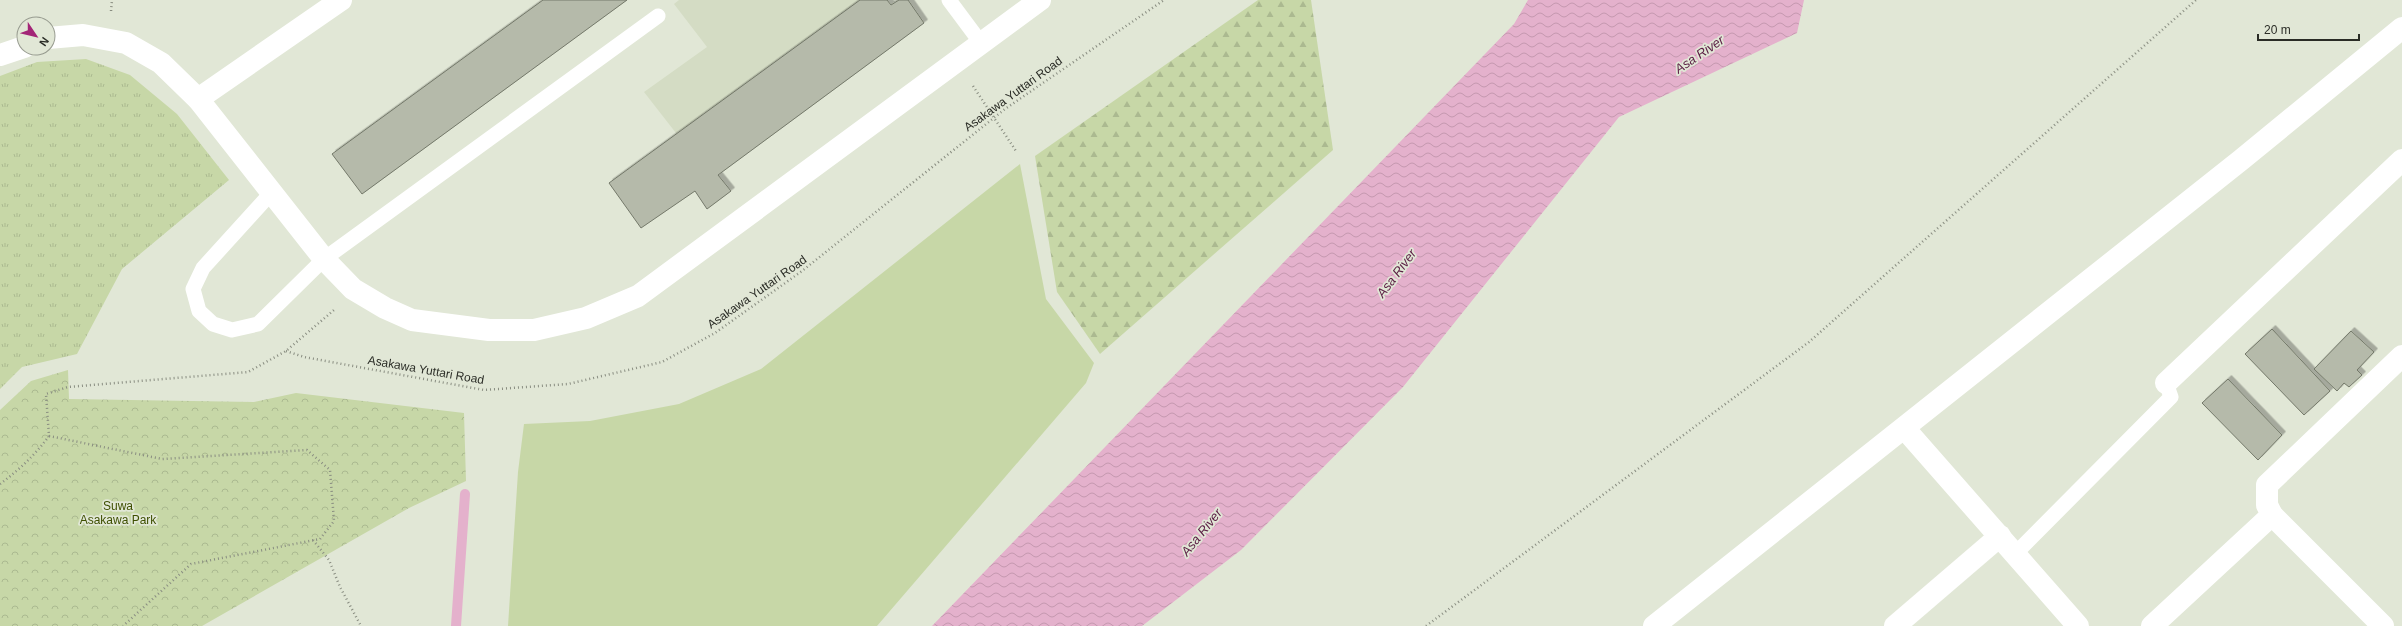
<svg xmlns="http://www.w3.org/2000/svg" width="2402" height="626" font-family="Helvetica,sans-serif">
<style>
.built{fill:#d4dcc4}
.grass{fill:url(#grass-tufts)}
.forest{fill:url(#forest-firs)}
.park{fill:url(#park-crowns)}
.garden{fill:#c7d7a7}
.water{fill:url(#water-waves)}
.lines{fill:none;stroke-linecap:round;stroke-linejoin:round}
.stream{stroke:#e4b1cc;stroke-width:10}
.building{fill:#b5baaa;stroke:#74796a;filter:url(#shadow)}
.path{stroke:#898d81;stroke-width:2.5;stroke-dasharray:1 3;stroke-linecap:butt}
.lane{stroke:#fff;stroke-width:15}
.street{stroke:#fff;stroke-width:22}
.secondary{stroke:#fff;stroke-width:22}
.labels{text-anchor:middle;stroke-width:3.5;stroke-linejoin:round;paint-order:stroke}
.street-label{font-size:12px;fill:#2a2c26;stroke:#e1e7d6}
.park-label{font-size:12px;fill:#3e4f00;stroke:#e1e7d6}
.water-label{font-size:13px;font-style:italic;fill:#5d2146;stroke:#e1e7d6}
</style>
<defs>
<pattern id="grass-tufts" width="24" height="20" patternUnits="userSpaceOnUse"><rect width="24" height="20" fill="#c7d7a7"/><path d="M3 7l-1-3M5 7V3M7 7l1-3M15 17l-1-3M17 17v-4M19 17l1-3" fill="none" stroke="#abb990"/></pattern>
<pattern id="forest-firs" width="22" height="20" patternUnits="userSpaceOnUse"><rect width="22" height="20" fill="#c7d7a7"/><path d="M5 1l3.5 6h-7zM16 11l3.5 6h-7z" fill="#abb990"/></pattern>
<pattern id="park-crowns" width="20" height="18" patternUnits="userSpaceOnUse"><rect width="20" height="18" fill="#c7d7a7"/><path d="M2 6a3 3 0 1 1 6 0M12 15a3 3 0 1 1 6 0" fill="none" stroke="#abb990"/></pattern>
<pattern id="water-waves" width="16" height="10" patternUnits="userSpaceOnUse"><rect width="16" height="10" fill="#e4b1cc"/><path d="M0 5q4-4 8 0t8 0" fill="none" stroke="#c498af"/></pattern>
<filter id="shadow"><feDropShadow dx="3.5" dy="-3.5" stdDeviation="0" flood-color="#0004"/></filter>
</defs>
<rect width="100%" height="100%" fill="#e1e7d6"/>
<polygon class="built" points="679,0 887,0 911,32 711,178 644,92 707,47 674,4"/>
<polygon class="grass" points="86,59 130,75 177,114 229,180 122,269 77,354 22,367 0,389 0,76 37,62"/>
<polygon class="forest" points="1258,0 1311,0 1333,150 1100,354 1057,292 1035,156"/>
<polygon class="park" points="68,370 69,399 254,402 296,393 464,413 466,481 409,508 202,626 0,626 0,410 31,381"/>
<polygon class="garden" points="1020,164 1046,299 1094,363 1086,383 877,626 508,626 518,472 524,424 590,421 679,404 761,369"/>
<polygon class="water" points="1528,0 1804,0 1797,33 1619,117 1403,387 1241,550 1142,626 932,626 1514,24"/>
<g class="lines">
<polyline class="stream" points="456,626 465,494"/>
</g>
<g class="building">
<polygon points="543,0 627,0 362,194 332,154"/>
<polygon points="860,0 887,0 891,5 899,0 908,0 924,23 718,175 731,191 707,209 695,191 641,228 609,183"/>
<polygon points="2272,329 2330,391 2304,415 2245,354"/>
<polygon points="2351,331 2374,352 2357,370 2362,375 2349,387 2344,383 2337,391 2314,369"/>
<polygon points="2228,379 2282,435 2258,460 2202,403"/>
</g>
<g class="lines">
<g class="path">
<polyline points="111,11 112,0"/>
<polyline points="973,86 1016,151"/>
<polyline points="286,351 304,357 484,390 568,384 662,362 715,333 802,271 1005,109 1164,0"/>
<polyline points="49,436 162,459 307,450 330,470 334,521 320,539 191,564 123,626"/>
<path d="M 0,484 C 19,470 35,455 49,436 L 46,394 L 68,387 L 248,372 L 286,351 L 334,310"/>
<polyline points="313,540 329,560 340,587 361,626"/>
<polyline points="1426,626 1809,342 2196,0"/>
</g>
<g class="lane">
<polyline points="949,0 981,43"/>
<polyline points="272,192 203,268 193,289 199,311 213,324 232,330 258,324 324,259 658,16"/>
<polyline points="2015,554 2171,397 2166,383"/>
</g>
<g class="street">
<polyline points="198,99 341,0"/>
<polyline points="2166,383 2402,160"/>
<polyline points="1905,429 2078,626"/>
<polyline points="2272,515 2383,626"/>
<polyline points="1654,626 2241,160 2402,28"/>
<polyline points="1895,626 2000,536"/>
<polyline points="2152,626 2272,515 2267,505 2267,485 2402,356"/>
</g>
<g class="secondary">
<polyline points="48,38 83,35 126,43 161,63 198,99 324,259 353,289 385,308 412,320 489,330 534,330 586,318 638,296 1040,0"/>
<polyline points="0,55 24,47"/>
</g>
</g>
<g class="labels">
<g class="street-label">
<text transform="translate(1013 94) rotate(-36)" y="4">Asakawa Yuttari Road</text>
<text transform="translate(757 292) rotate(-35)" y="4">Asakawa Yuttari Road</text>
<text transform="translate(426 370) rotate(10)" y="4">Asakawa Yuttari Road</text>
</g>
<g class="park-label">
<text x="118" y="510">Suwa<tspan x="118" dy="14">Asakawa Park</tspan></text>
</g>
<g class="water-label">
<text transform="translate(1699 54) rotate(-34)" y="5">Asa River</text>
<text transform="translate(1396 273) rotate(-53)" y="5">Asa River</text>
<text transform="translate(1201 532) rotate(-51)" y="5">Asa River</text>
</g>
</g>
<g transform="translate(36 36) rotate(125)"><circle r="19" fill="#e1e7d6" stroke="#989c90"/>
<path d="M0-3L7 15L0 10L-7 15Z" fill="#a32577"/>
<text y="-6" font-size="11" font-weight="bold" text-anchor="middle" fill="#2a2c26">N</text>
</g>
<path d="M2258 34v6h101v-6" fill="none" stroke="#2a2c26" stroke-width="2"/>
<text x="2264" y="34" font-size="12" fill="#2a2c26" stroke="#e1e7d6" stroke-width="3" paint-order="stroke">20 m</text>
</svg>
